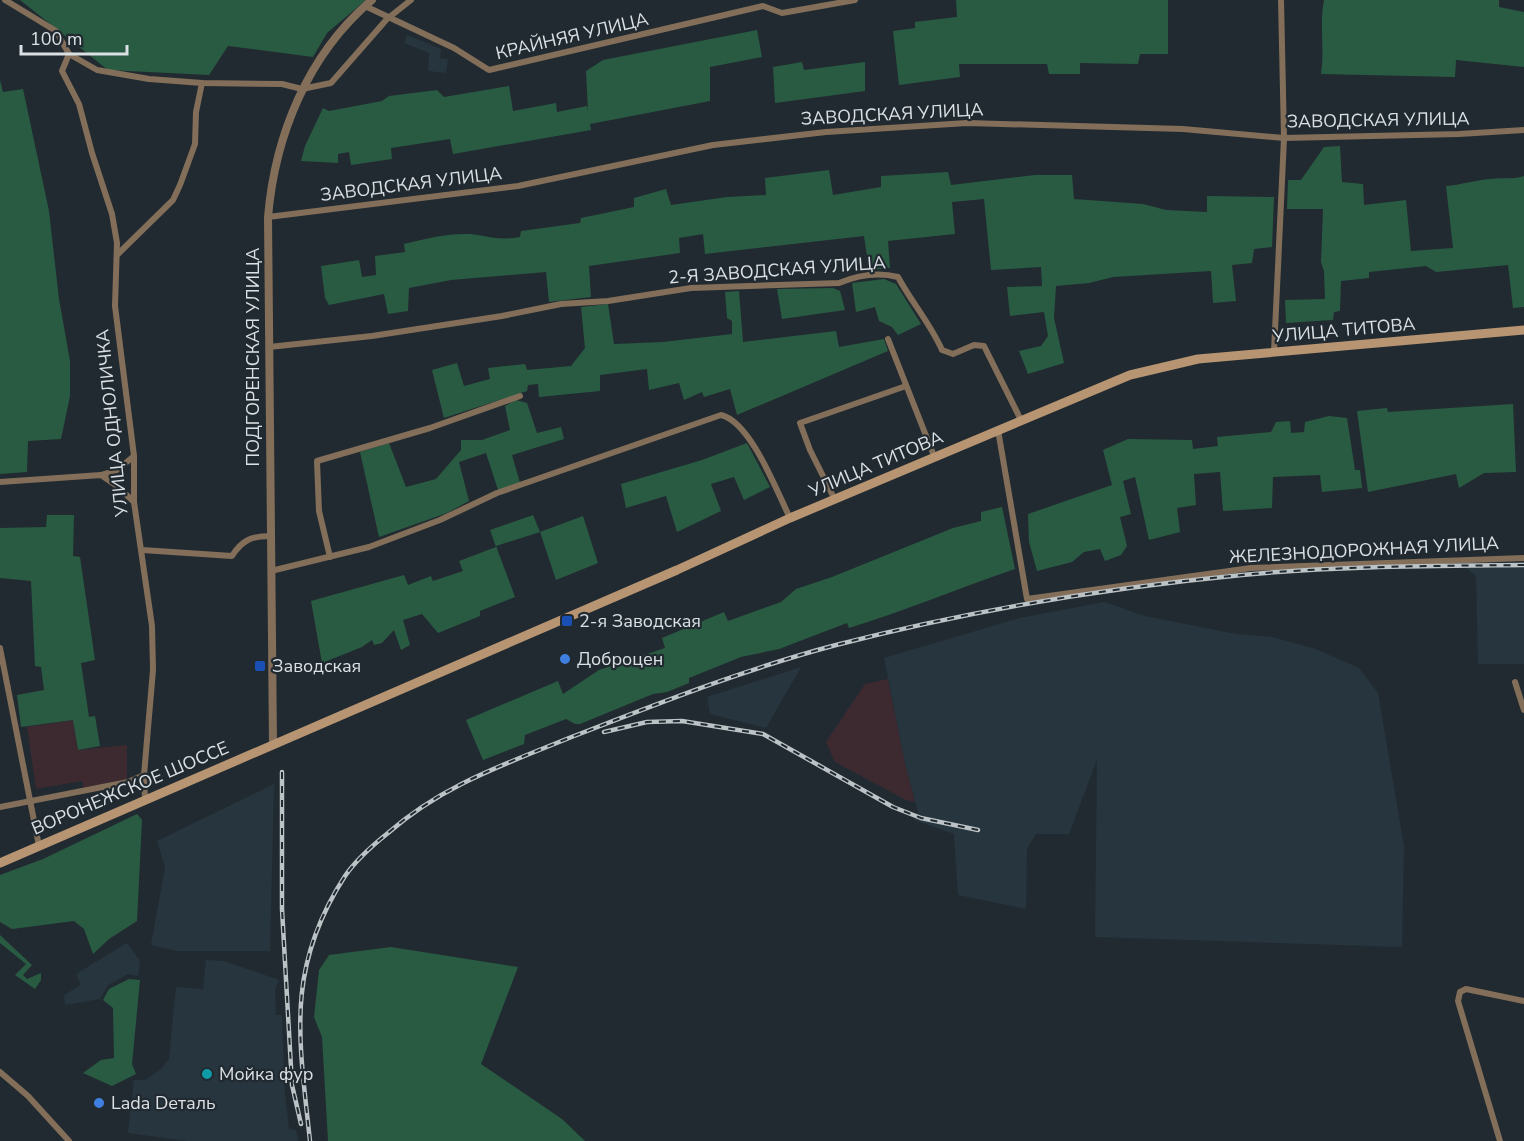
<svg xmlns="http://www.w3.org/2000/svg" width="1524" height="1141" font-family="'Nunito Sans',sans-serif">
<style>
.commercial{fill:#3d2a30}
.built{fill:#27353f}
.green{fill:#295b43}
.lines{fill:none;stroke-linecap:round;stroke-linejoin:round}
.minor{stroke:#836e59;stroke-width:6}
.tertiary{stroke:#836e59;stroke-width:8}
.secondary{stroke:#b79573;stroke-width:9}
.rail-casing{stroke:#bcc3c7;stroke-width:4.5}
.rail{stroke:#212a30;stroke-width:2;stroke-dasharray:7;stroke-linecap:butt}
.transit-dot{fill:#1a4fb4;stroke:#212a30;stroke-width:2}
.shop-dot{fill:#3f7fe0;stroke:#212a30;stroke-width:2}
.culture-dot{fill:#0f9aa8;stroke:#212a30;stroke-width:2}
.labels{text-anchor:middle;stroke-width:4.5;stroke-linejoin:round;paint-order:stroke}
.street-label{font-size:18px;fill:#dae0e4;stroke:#212a30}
.poi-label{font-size:18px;fill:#dae0e4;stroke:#212a30;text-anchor:start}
</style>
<rect width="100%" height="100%" fill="#212a30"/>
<g class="commercial">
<polygon points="888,679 905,763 915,802 906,800 835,762 826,742 865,684"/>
<polygon points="73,720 78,750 127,745 127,779 84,788 82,781 36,789 27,727"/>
</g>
<g class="built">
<polygon points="407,35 441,49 440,58 448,59 446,73 428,71 429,53 404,43"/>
<polygon points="1524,562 1524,664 1478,664 1476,576 1465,567 1464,563"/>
<polygon points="1104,602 1145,616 1236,634 1272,637 1316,649 1359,668 1378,693 1404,846 1402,947 1095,937 1097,760 1069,834 1036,834 1027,849 1026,909 958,895 954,834 914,820 918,812 905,763 884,658 1020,618"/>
<polygon points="801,667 766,728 710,714 707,697"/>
<polygon points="274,784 270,951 177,951 151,945 165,867 157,841"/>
<polygon points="127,943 140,961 138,976 128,974 108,985 100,999 65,1005 64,995 81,985 76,974"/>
<polygon points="206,960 224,961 279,980 275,989 276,1015 282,1015 285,1093 289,1129 296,1130 298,1141 187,1141 128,1133 134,1080 145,1080 161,1069 169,1059 176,987 203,989"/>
</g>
<g class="green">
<polygon points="20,0 366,0 327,33 313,57 228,46 209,75 108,70"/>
<polygon points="956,0 1168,0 1168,54 1140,54 1138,64 1080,63 1080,74 1049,74 1047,64 959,64 960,77 899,85 893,31 915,28 915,22 957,17"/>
<path d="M 1324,0 L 1499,0 L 1499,7 L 1524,12 L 1524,67 L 1456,60 L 1455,77 L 1321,74 C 1325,50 1319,25 1324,0 Z"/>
<polygon points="757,30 762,57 710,67 710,101 590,124 591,130 453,154 450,139 391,148 392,159 351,165 349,152 338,154 338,163 301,161 305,146 323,108 329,111 382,101 389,96 437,90 444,97 509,86 513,111 556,103 557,112 587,106 588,111 586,71 603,60"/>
<polygon points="802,62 804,70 865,62 865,91 775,103 773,67"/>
<polygon points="0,80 3,92 23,89 49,211 59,299 70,361 70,396 61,439 28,441 27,472 0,474"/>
<path d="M 1340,146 L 1342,182 L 1363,184 L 1364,205 L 1406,200 L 1411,251 L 1453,248 L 1446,186 C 1461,185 1475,180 1490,179 C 1503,177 1511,180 1524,176 L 1524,307 L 1513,308 L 1508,265 L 1436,272 L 1426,266 L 1369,272 L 1369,278 L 1341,281 L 1340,311 L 1334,312 L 1333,320 L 1286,323 L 1285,300 L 1325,299 L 1324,271 L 1321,262 L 1323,209 L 1287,209 L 1288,180 L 1301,180 L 1324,147 Z"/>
<path d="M 829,170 L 833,195 L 881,187 L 881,176 L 948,172 L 951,185 L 1035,175 L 1072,175 L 1074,199 L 1143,204 L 1166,210 L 1207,212 L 1207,196 L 1274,197 L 1272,247 L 1254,249 L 1252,263 L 1232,265 L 1236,301 L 1213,303 L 1211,271 L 1113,277 L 1089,283 L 1056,286 L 1054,318 L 1064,363 L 1028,374 L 1019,351 L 1041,346 L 1048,336 L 1044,312 L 1010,316 L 1007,287 L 1042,286 L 1041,267 L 991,270 L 984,199 L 952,202 L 955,234 L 888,241 L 890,268 L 869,270 L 864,236 L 705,254 L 703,234 L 679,238 L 680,253 L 589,266 L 591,297 L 549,302 L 546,272 L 451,280 L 409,288 L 408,311 L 388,314 L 384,294 L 329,305 L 325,298 L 321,266 L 359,260 L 362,277 L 376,275 L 375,256 L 405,252 L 404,244 C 425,239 446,233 469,234 C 490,236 496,241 520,237 L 521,231 L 580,223 L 581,218 L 634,207 L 634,198 L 666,189 L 671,205 L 727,197 L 766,195 L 765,178 Z"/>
<polygon points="884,279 896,284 921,324 898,335 892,327 879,321 875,307 856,312 852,283"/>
<polygon points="833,288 840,291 845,310 782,319 777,289"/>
<polygon points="739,291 743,342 836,331 839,347 884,339 888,351 737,415 730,389 704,397 702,392 684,400 679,383 649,390 647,369 600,375 600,391 539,397 538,384 528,385 527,391 444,418 432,370 457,363 464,386 490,379 488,368 525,364 527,370 571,366 585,348 581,307 608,304 614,344 663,342 732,334 732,321 727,318 725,292"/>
<polygon points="516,400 527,403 537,433 561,427 564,439 512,455 520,483 498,490 486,453 459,462 469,501 447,513 379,537 360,452 389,443 406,487 436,479 461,450 461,440 482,440 510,430 505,406"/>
<polygon points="1513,404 1516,472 1484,473 1459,488 1456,474 1368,492 1357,411 1387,408 1388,412"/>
<polygon points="1329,416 1347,418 1355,470 1360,470 1362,488 1322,492 1320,475 1273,477 1272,508 1223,511 1220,472 1194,474 1196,505 1177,508 1180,532 1149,540 1135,477 1123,481 1131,514 1120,517 1127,546 1121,555 1105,561 1100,549 1084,552 1072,562 1037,571 1029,542 1028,514 1112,485 1103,450 1128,439 1192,440 1193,449 1218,446 1217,437 1271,432 1276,422 1290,421 1291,433 1304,432 1305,422"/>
<polygon points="747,443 770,487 744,500 734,477 711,484 721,511 677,532 666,496 626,508 621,484 702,460"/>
<path d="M 1002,507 L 1015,569 C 959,588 905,611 849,628 L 847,623 L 779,649 L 741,657 L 689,678 L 689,683 L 667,692 L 653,694 L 580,724 L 575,724 L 566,719 L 525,735 L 524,744 L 483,760 L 466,720 L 558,681 L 563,694 L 599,670 L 665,648 L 662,638 L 724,612 L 728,621 L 781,602 L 796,589 L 832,577 L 953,528 L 981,521 L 981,512 Z"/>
<polygon points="47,515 74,515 73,556 80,557 95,660 81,663 89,717 95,716 100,746 78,750 73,720 21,727 17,695 44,690 41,667 35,666 31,581 0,578 0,528 46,527"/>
<polygon points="533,515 540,532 583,516 598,563 556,580 540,532 496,546 515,597 480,611 480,616 438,633 422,614 403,620 410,645 401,650 394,630 382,643 374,645 372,640 362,647 322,663 311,601 404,575 408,585 431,576 433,581 463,571 459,561 496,547 490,530"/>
<polygon points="137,814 142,820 137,921 109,939 93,954 84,929 74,921 12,929 0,922 0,875 43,859"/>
<polygon points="0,935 32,965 23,975 27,979 41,973 41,980 35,989 15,975 26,964 0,943"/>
<polygon points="391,947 518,967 481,1064 562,1119 585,1141 328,1141 322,1037 314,1017 319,970 329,955"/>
<polygon points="129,979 140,980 132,1064 136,1074 112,1086 83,1073 101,1060 114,1058 113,1008 103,1000 109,989"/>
</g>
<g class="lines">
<g class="minor">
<polyline points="5,0 56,31 69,54 97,70 149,79 202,83 282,84 302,89 331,83 387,19 411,0"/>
<polyline points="365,6 454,48 489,70 763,6 782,13 855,0"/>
<polyline points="69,54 62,71 79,104 92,153 112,214 117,243 115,306 134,456 134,502 152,626 153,670 144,775 145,799"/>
<polyline points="268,217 518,186 713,145 826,132 967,123 1183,129 1284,138 1459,134 1524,130"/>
<polyline points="118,254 173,200 180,185 195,144 196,112 202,83"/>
<polyline points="888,339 934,456"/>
<path d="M 269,347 L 372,336 L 502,316 L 561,304 L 608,301 L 691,288 L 839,283 C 858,275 879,272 898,277 C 912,303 930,323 942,350 L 953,354 L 974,345 L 984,346 L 1021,420"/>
<polyline points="1274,352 1284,138 1281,0"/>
<polyline points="998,430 1027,599 1251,568 1524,558"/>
<polyline points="101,475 117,470 134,456"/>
<polyline points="0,482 101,475 117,486 134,502"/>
<polyline points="835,500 810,450 800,423 906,386"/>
<path d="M 142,550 L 232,556 C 242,540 252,536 270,536"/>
<polyline points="330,557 319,511 317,461 430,428 520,396"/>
<path d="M 271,571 L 369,547 L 440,520 L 497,493 L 721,415 C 751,422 777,492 790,518"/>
<polyline points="0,648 39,846"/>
<polyline points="1515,682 1524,710"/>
<polyline points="0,807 128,782 144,775"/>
<polyline points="0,1072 28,1096 69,1141"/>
<polyline points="1500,1141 1458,1001 1460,992 1466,989 1524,1001"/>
</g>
<path class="tertiary" d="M 273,744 L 268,217 C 275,135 308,54 372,0"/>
<polyline class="secondary" points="0,863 677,570 790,518 1130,375 1198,359 1524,330"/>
<defs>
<g id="rail">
<polyline points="604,732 647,722 682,721 763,734 893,807 921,818 978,830"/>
<polyline points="282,772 282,909 292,1085 301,1124"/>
<path d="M 310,1141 C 299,1038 285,969 345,876 C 356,860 373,845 388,833 C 443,785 503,765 569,738 C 657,704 745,669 836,645 C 968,611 1105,588 1242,575 C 1335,566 1430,566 1524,565"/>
</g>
</defs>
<use href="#rail" class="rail-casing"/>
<use href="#rail" class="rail"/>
</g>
<g class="transit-dot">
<rect x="561" y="615" width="12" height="12" rx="3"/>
<rect x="254" y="660" width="12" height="12" rx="3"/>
</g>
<g class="shop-dot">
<circle cx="565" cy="659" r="6"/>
<circle cx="99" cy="1103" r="6"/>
</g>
<circle class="culture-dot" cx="207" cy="1074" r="6"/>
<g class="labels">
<g class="street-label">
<text transform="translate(572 36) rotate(-13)" y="6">КРАЙНЯЯ УЛИЦА</text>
<text transform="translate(892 114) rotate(-3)" y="6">ЗАВОДСКАЯ УЛИЦА</text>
<text transform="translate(1378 120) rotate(-1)" y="6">ЗАВОДСКАЯ УЛИЦА</text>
<text transform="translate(411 184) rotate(-7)" y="6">ЗАВОДСКАЯ УЛИЦА</text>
<text transform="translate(777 270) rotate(-4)" y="6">2-Я ЗАВОДСКАЯ УЛИЦА</text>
<text transform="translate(1344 330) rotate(-5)" y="6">УЛИЦА ТИТОВА</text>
<text transform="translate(253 357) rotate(-90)" y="6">ПОДГОРЕНСКАЯ УЛИЦА</text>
<text transform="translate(112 423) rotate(-96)" y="6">УЛИЦА ОДНОЛИЧКА</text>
<text transform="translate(876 464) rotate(-23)" y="6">УЛИЦА ТИТОВА</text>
<text transform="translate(1364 550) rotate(-3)" y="6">ЖЕЛЕЗНОДОРОЖНАЯ УЛИЦА</text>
<text transform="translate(130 788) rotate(-23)" y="6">ВОРОНЕЖСКОЕ ШОССЕ</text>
</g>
<g class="poi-label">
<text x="579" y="627">2-я Заводская</text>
<text x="577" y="665">Доброцен</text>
<text x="272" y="672">Заводская</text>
<text x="219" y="1080">Мойка фур</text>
<text x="111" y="1109">Lada Dеталь</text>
</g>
</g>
<path d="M21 45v9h106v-9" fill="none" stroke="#dae0e4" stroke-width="3"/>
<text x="30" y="45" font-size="18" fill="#dae0e4" stroke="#212a30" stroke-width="4.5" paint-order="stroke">100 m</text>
</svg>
